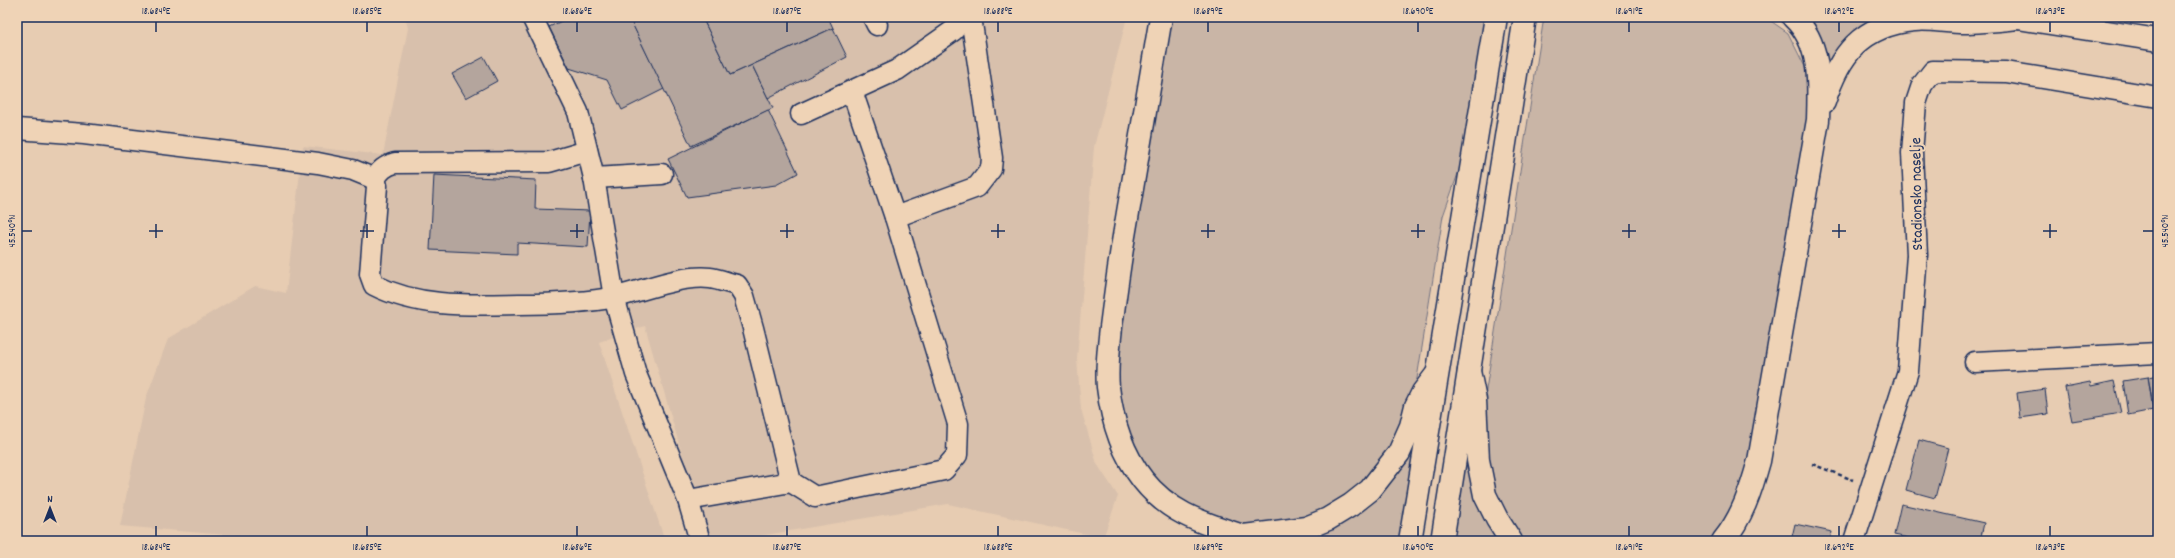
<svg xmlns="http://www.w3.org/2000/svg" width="2175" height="558" font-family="Dekko,sans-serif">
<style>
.built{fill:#d8c0ac}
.green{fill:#c9b5a6;stroke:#727282}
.building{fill:#b4a59d;stroke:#1b2f5e}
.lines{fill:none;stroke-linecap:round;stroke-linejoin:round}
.minor-casing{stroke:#1b2f5e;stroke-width:23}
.major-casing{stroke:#1b2f5e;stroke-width:25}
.highway-casing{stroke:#1b2f5e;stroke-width:25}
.path{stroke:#1b2f5e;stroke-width:2.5;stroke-dasharray:4 3;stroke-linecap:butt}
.minor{stroke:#efd3b6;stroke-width:20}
.major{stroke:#efd3b6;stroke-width:22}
.highway{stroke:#efd3b6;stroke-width:22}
.ticks{fill:none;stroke:#1b2f5e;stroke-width:1.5}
.labels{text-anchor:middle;stroke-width:4;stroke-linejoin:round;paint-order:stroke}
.street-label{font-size:16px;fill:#1b2f5e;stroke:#efd3b6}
.neatline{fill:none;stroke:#1b2f5e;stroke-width:1.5}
.ticks-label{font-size:10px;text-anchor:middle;fill:#1b2f5e}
</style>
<rect width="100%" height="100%" fill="#e7ccb2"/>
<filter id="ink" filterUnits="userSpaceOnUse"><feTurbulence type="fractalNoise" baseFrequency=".025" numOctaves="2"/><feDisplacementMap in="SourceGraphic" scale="8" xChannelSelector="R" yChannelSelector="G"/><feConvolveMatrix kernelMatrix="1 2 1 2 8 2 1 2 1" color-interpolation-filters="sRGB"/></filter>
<g filter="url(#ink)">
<polygon class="built" points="405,17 1127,17 1094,147 1077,359 1081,409 1097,464 1118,496 1103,538 948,504 730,541 707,541 645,326 599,342 665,541 297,541 120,526 146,398 168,339 255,286 286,293 303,146 383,155 408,28"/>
<g class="green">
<polygon points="1170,17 1486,17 1461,165 1443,216 1415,391 1381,470 1333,511 1248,531 1167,496 1132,450 1116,386 1117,347"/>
<polygon points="1544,17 1765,17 1788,33 1810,77 1807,133 1749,469 1717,541 1516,541 1491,492 1481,422"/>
<polygon points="1807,17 1880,17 1831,65 1825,63"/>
<polygon points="1407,453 1416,453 1400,541 1287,541"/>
<polygon points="1465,460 1471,461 1500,541 1452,541"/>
</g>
<g class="building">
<polygon points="570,17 629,17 664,89 622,110 607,80 569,68 549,27"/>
<polygon points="629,17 702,17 730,75 752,65 773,108 691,146"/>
<polygon points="702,17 828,17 833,28 730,75"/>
<polygon points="833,28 847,57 768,98 752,65"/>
<polygon points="484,57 497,81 466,98 452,74"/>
<polygon points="768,110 798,173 776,185 687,197 668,159"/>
<polygon points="434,175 536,180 535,209 590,211 588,247 517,243 517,254 430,250"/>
<polygon points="2158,375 2158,410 2154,411 2148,377"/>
<polygon points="2148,377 2153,410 2128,415 2123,381"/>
<polygon points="2114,381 2121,413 2072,421 2065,387 2090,382 2091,386"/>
<polygon points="2045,389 2048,414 2020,418 2017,393"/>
<polygon points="1919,440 1948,448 1935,498 1906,490"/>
<polygon points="1901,504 1984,523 1980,541 1923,541 1894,535"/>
<polygon points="1795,524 1832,532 1830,541 1791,541"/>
</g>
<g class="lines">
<defs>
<g id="minor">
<polyline points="532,17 578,112 594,178 614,297 636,374 688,500 700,541"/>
<polyline points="873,17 877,25"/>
<polyline points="801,114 897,70 954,30 962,17"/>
<polyline points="17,129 84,134 318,163 353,170 375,179"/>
<path d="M 587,151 L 549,162 L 395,163 C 385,166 380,170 375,179 L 377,186 L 370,274 L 374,285 C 419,308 470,305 519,304 C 551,304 584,303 616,297 C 646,290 679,275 710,278 C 719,279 728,283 737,285 L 744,296 L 753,328 L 791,482"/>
<polyline points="594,178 662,174"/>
<polyline points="895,217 977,187 991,169 992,158 971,17"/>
<polyline points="1975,362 2158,353"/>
<polyline points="688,500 791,482 815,497 944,470 957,455 958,424 895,217 852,91"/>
<polyline points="1854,541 1908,371 1917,255 1912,153 1916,103 1922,85 1933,71 2006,72 2158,97"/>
</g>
<g id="major">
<polyline points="1410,541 1496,17"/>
<polyline points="1442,541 1525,17"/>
</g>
<g id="highway">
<path d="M 1161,17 C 1149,90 1137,163 1124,236 C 1119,266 1115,296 1111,327 C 1109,347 1106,367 1108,387 C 1112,421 1122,453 1143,480 C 1174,519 1213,525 1257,541"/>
<polyline points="2012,17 2158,40"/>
<path d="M 1824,102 C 1839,55 1861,25 1914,20 C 1930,18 1947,22 1963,22 C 1981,22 1999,20 2018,18"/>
<polyline points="1469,371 1475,400 1478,460 1485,495 1497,519 1511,541"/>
<polyline points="1244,536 1306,528 1328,519 1351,505 1370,490 1399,453 1411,426 1416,406 1423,392 1436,375"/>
<path d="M 1723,541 C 1742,518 1751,490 1759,461 L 1818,120 C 1819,84 1822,44 1793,17"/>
</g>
</defs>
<use href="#minor" class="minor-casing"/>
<use href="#major" class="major-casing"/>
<use href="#highway" class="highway-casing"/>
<polyline class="path" points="1812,464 1853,480"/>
<use href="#minor" class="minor"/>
<use href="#major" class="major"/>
<use href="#highway" class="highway"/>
</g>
</g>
<path class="ticks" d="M 156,22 L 156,32M 367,22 L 367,32M 577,22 L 577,32M 787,22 L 787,32M 998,22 L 998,32M 1208,22 L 1208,32M 1418,22 L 1418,32M 1629,22 L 1629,32M 1839,22 L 1839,32M 2050,22 L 2050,32M 156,224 L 156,238M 367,224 L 367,238M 577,224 L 577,238M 787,224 L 787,238M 998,224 L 998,238M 1208,224 L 1208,238M 1418,224 L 1418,238M 1629,224 L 1629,238M 1839,224 L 1839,238M 2050,224 L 2050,238M 22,231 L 32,231M 149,231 L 163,231M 360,231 L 374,231M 570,231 L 584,231M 780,231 L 794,231M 991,231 L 1005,231M 1201,231 L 1215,231M 1411,231 L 1425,231M 1622,231 L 1636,231M 1832,231 L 1846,231M 2043,231 L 2057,231M 2143,231 L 2153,231M 156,526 L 156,536M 367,526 L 367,536M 577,526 L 577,536M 787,526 L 787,536M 998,526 L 998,536M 1208,526 L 1208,536M 1418,526 L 1418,536M 1629,526 L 1629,536M 1839,526 L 1839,536M 2050,526 L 2050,536"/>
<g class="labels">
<g class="street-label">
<text transform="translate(1915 194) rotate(-91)" y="6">Stadionsko naselje</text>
</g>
</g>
<rect width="2175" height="558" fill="none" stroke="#efd3b6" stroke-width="44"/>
<g transform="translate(50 508)" stroke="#efd3b6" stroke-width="3" paint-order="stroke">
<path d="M0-3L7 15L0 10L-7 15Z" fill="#1b2f5e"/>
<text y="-6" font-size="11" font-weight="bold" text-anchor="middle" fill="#1b2f5e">N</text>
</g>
<rect x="22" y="22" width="2131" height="514" class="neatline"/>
<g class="ticks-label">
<text x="156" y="14">18.684°E</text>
<text x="367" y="14">18.685°E</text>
<text x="577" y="14">18.686°E</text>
<text x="787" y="14">18.687°E</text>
<text x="998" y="14">18.688°E</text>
<text x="1208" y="14">18.689°E</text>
<text x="1418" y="14">18.690°E</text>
<text x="1629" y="14">18.691°E</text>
<text x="1839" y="14">18.692°E</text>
<text x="2050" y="14">18.693°E</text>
<text transform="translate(11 231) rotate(-90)" y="4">45.540°N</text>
<text transform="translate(2164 231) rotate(-90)" y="4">45.540°N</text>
<text x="156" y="550">18.684°E</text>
<text x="367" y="550">18.685°E</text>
<text x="577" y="550">18.686°E</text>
<text x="787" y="550">18.687°E</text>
<text x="998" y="550">18.688°E</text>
<text x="1208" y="550">18.689°E</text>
<text x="1418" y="550">18.690°E</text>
<text x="1629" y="550">18.691°E</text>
<text x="1839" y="550">18.692°E</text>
<text x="2050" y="550">18.693°E</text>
</g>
</svg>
